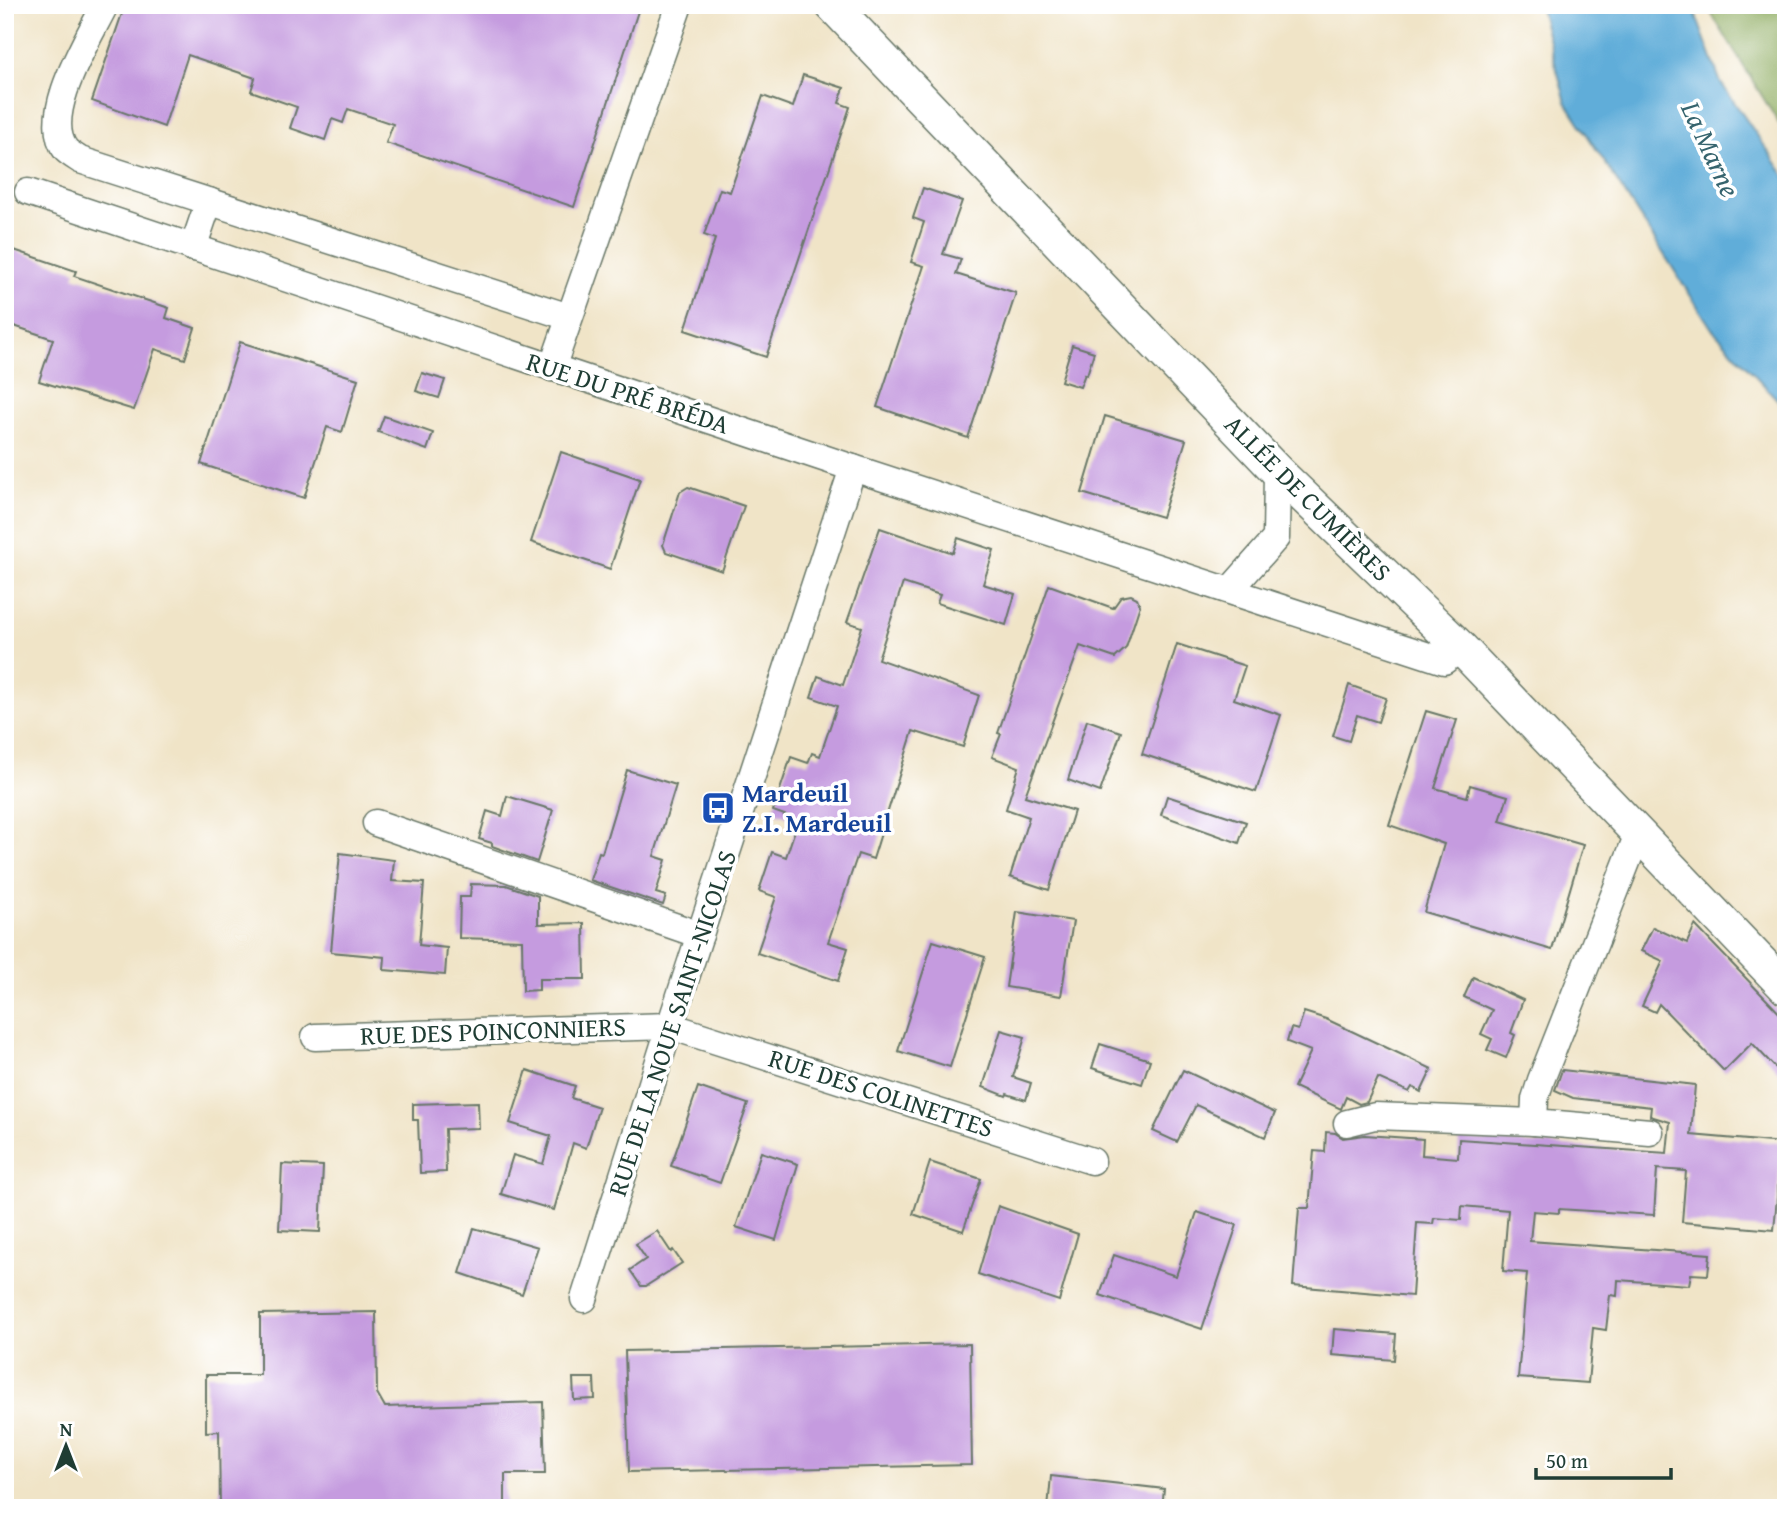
<svg xmlns="http://www.w3.org/2000/svg" width="1791" height="1513" font-family="'Gentium Book Plus',serif">
<style>
.forest{fill:#8eac60;stroke:#56744a;stroke-width:2}
.water{fill:#60add9;stroke:#407586;stroke-width:2}
.building{fill:#c59bdf}
.lines{fill:none;stroke-linecap:round;stroke-linejoin:round}
.minor-casing{stroke:#687767;stroke-width:29}
.major-casing{stroke:#687767;stroke-width:36}
.minor{stroke:#fff;stroke-width:26}
.major{stroke:#fff;stroke-width:33}
.labels{text-anchor:middle;stroke-width:7;stroke-linejoin:round;paint-order:stroke}
.street-label{font-size:26px;fill:#1f3d34;stroke:#fff}
.transit-label{font-size:26px;font-weight:bold;fill:#164399;stroke:#fff;text-anchor:start}
.water-label{font-size:28px;font-style:italic;fill:#36646e;stroke:#fff}
</style>
<rect width="100%" height="100%" fill="#fff"/>
<filter id="ink" filterUnits="userSpaceOnUse"><feTurbulence type="fractalNoise" baseFrequency=".0143" numOctaves="2"/><feDisplacementMap in="SourceGraphic" scale="14" xChannelSelector="R" yChannelSelector="G"/><feConvolveMatrix kernelMatrix="1 2 1 2 8 2 1 2 1" color-interpolation-filters="sRGB"/></filter>
<filter id="wash" filterUnits="userSpaceOnUse"><feTurbulence type="fractalNoise" baseFrequency=".00686" numOctaves="4" result="noise"/><feDisplacementMap in="SourceGraphic" scale="28" xChannelSelector="R" yChannelSelector="G"/><feGaussianBlur stdDeviation="1.57" result="paint"/><feColorMatrix in="noise" values="0 0 0 0 0 0 0 0 0 0 0 0 0 0 0 0 0 1.4 0 .05"/><feComposite in="paint" operator="in"/></filter>
<g filter="url(#wash)">
<rect width="100%" height="100%" fill="#f0e4c7"/>
<polygon class="forest" points="1706,5 1786,5 1786,135"/>
<polygon class="water" points="1539,5 1692,5 1721,83 1786,177 1786,409 1712,329 1566,102"/>
<g id="blocks">
<g class="building">
<polygon points="125,5 640,5 574,207 386,143 393,124 348,109 343,123 332,119 325,140 290,128 297,107 251,91 255,78 188,55 164,127 92,101"/>
<polygon points="803,75 844,88 839,103 850,107 766,357 685,330 715,239 704,235 720,189 730,192 763,96 793,107"/>
<polygon points="923,188 962,201 943,254 961,259 956,274 1016,293 968,438 877,407 924,266 911,262 924,222 913,218"/>
<polygon points="14,250 76,271 74,276 169,308 166,318 195,328 185,359 155,349 134,410 39,381 53,339 5,323 5,276"/>
<polygon points="240,342 358,379 342,432 327,427 304,498 201,464"/>
<polygon points="1072,345 1094,352 1087,375 1085,374 1080,387 1061,381"/>
<polygon points="422,373 445,380 439,398 416,391"/>
<polygon points="384,416 433,433 427,450 378,432"/>
<polygon points="1105,416 1186,440 1162,517 1082,493"/>
<polygon points="561,452 640,479 610,569 531,542"/>
<polygon points="688,487 744,506 722,571 666,552 663,545 680,492"/>
<polygon points="880,528 953,553 958,538 994,550 983,584 1015,594 1006,625 937,603 940,595 903,583 878,659 979,695 963,747 913,731 873,859 858,854 828,942 848,948 838,981 757,953 776,897 759,891 772,852 786,857 795,830 787,827 790,817 773,811 791,757 808,763 812,753 820,756 837,706 811,697 818,676 843,685 862,627 847,622"/>
<polygon points="1049,585 1113,608 1121,597 1131,595 1137,598 1140,605 1126,648 1115,658 1080,646 1025,796 1074,811 1049,890 1010,877 1029,817 1006,809 1019,767 992,757 1001,734 998,733"/>
<polygon points="1177,644 1245,666 1234,699 1281,715 1256,792 1142,754"/>
<polygon points="1349,685 1386,698 1378,722 1357,715 1349,741 1333,736"/>
<polygon points="1426,711 1457,720 1435,788 1467,797 1470,785 1508,796 1500,821 1583,845 1552,950 1424,912 1444,844 1389,825"/>
<polygon points="1087,720 1121,732 1100,792 1068,780"/>
<polygon points="627,770 676,785 654,856 666,860 656,893 666,896 663,905 590,880 599,852 602,853"/>
<polygon points="507,796 553,810 537,862 492,846 492,843 479,839 487,811 502,816"/>
<polygon points="1167,796 1246,822 1239,843 1161,815"/>
<polygon points="340,853 394,860 392,881 424,883 419,945 447,948 445,975 384,970 385,957 331,952"/>
<polygon points="471,884 506,885 538,896 538,924 584,923 585,979 539,979 539,990 523,991 522,940 459,938 460,897 470,897"/>
<polygon points="1017,912 1073,921 1061,996 1006,987"/>
<polygon points="1695,925 1786,1020 1786,1079 1752,1043 1724,1071 1659,1004 1655,1012 1642,1006 1663,961 1641,951 1653,927 1687,943"/>
<polygon points="933,941 985,957 950,1067 898,1051"/>
<polygon points="1473,977 1523,1000 1511,1033 1515,1035 1506,1058 1487,1050 1492,1039 1481,1034 1492,1010 1464,997"/>
<polygon points="1304,1012 1326,1019 1432,1069 1421,1092 1412,1087 1409,1092 1378,1078 1367,1102 1359,1104 1346,1097 1341,1109 1294,1087 1311,1051 1287,1042 1291,1028 1298,1030"/>
<polygon points="1001,1030 1025,1037 1013,1077 1031,1083 1026,1100 1007,1094 1006,1096 983,1087"/>
<polygon points="1100,1044 1150,1060 1142,1084 1092,1068"/>
<polygon points="527,1070 575,1086 571,1098 599,1107 586,1148 573,1143 554,1210 501,1194 513,1155 543,1164 551,1136 510,1123"/>
<polygon points="1183,1070 1275,1113 1265,1137 1196,1105 1177,1142 1153,1131"/>
<polygon points="1562,1070 1695,1085 1691,1135 1782,1143 1774,1230 1682,1222 1686,1171 1657,1169 1654,1215 1559,1209 1559,1213 1533,1211 1530,1241 1710,1254 1708,1275 1691,1274 1689,1285 1618,1280 1617,1296 1610,1295 1606,1330 1593,1328 1588,1383 1518,1378 1527,1273 1503,1271 1508,1210 1462,1206 1461,1220 1434,1218 1433,1224 1417,1223 1412,1296 1293,1286 1299,1208 1309,1208 1314,1151 1325,1152 1326,1132 1335,1133 1343,1138 1365,1135 1423,1139 1422,1155 1458,1158 1459,1139 1667,1153 1670,1122 1650,1116 1651,1107 1573,1098 1555,1090"/>
<polygon points="698,1087 748,1104 720,1183 671,1166"/>
<polygon points="478,1102 479,1128 445,1129 446,1172 420,1173 418,1120 413,1120 413,1104"/>
<polygon points="761,1152 798,1164 776,1240 736,1227"/>
<polygon points="930,1162 981,1179 963,1231 913,1214"/>
<polygon points="282,1164 323,1166 320,1232 279,1230"/>
<polygon points="998,1206 1078,1234 1059,1301 978,1274"/>
<polygon points="1197,1212 1237,1225 1202,1329 1100,1295 1114,1255 1176,1276"/>
<polygon points="474,1228 538,1247 522,1294 460,1273"/>
<polygon points="657,1231 671,1252 673,1250 682,1263 646,1286 641,1286 630,1270 646,1259 636,1244"/>
<polygon points="376,1312 377,1393 385,1407 543,1402 545,1474 505,1474 505,1508 220,1508 219,1431 206,1432 206,1375 260,1375 260,1314"/>
<polygon points="1334,1329 1396,1334 1394,1360 1332,1355"/>
<polygon points="970,1344 972,1465 629,1472 625,1351"/>
<polygon points="573,1378 594,1378 595,1399 574,1400"/>
<polygon points="1051,1476 1164,1489 1162,1508 1048,1508"/>
</g>
</g>
</g>
<g filter="url(#ink)">
<use href="#blocks" fill-opacity="0" stroke="#687767" stroke-width="2"/>
<g class="lines">
<defs>
<g id="minor">
<path d="M 105,5 C 89,38 39,116 66,150 C 70,154 76,157 80,160 L 569,317"/>
<polyline points="28,192 853,468 1444,661 1461,648"/>
<polyline points="193,248 209,201"/>
<polyline points="552,368 679,5"/>
<polyline points="1230,590 1276,538 1277,471"/>
<polyline points="376,823 700,935"/>
<polyline points="1638,834 1541,1080 1535,1099 1534,1122 1650,1132"/>
<polyline points="315,1037 670,1026 1092,1161"/>
<polyline points="1347,1123 1375,1116 1534,1122"/>
<polyline points="584,1299 670,1026 853,468"/>
</g>
<polyline id="major" points="832,5 1277,471 1461,648 1786,988"/>
</defs>
<use href="#minor" class="minor-casing"/>
<use href="#major" class="major-casing"/>
<use href="#minor" class="minor"/>
<use href="#major" class="major"/>
</g>
</g>
<defs>
<symbol id="bus-square" viewBox="-11 -11 22 22"><rect x="-9" y="-9" width="18" height="18" rx="4" fill="#1a4fb4" stroke="#fff"/><path d="M-5-6H5V4H4V6H2V4H-2V6H-4V4H-5ZM-3.5-4V0h7V-4ZM-3.5 1.2v1.5H-2V1.2ZM2 1.2v1.5H3.5V1.2Z" fill="#fff"/></symbol>
</defs>
<g fill-rule="evenodd">
<use href="#bus-square" x="699" y="789" width="38" height="38"/>
</g>
<g class="labels">
<g class="street-label">
<text transform="translate(628 393) rotate(18)" y="9">RUE DU PRÉ BRÉDA</text>
<text transform="translate(1308 498) rotate(45)" y="9">ALLÉE DE CUMIÈRES</text>
<text transform="translate(672 1023) rotate(-72)" y="9">RUE DE LA NOUE SAINT-NICOLAS</text>
<text transform="translate(493 1031) rotate(-2)" y="9">RUE DES POINCONNIERS</text>
<text transform="translate(881 1093) rotate(18)" y="9">RUE DES COLINETTES</text>
</g>
<g class="transit-label">
<text x="742" y="802">Mardeuil<tspan x="742" dy="30">Z.I. Mardeuil</tspan></text>
</g>
<g class="water-label">
<text transform="translate(1711 149) rotate(65)" y="10">La Marne</text>
</g>
</g>
<rect width="1791" height="1513" fill="none" stroke="#fff" stroke-width="28"/>
<g transform="translate(66 1446)" stroke="#ffffff" stroke-width="5" paint-order="stroke">
<path d="M0-5L12 26L0 18L-12 26Z" fill="#1f3d34"/>
<text y="-10" font-size="19" font-weight="bold" text-anchor="middle" fill="#1f3d34">N</text>
</g>
<path d="M1536 1468v10h135v-10" fill="none" stroke="#1f3d34" stroke-width="3.5"/>
<text x="1546" y="1468" font-size="21" fill="#1f3d34" stroke="#ffffff" stroke-width="5" paint-order="stroke">50 m</text>
</svg>
